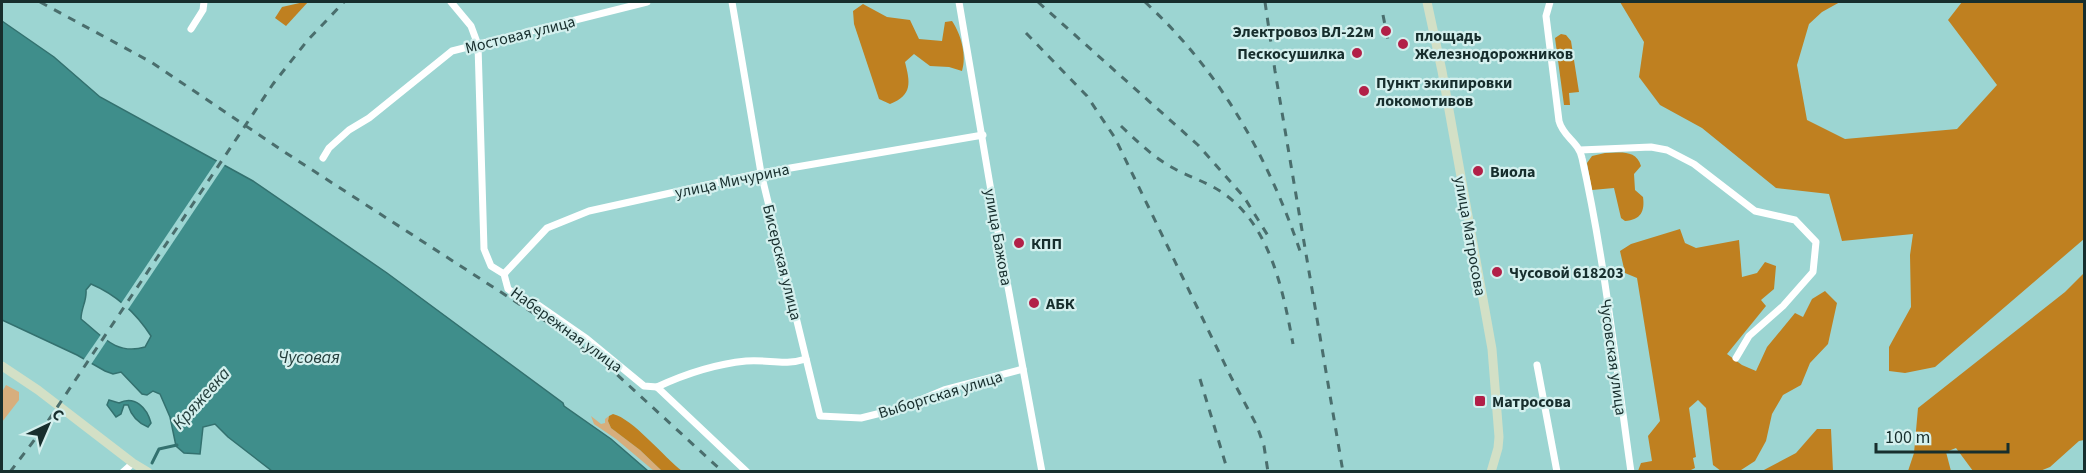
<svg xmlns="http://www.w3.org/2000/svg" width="2086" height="473" font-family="'Source Sans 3',sans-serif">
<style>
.green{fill:#d7ae7d}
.forest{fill:#bf8020}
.water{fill:#3f8e8b;stroke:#33716f;stroke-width:1.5;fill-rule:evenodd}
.pier{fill:#9cd5d2}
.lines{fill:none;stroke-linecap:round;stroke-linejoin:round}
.stream{stroke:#33716f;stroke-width:3}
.street{stroke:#fff;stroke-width:7}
.secondary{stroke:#d3e0c6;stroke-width:9}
.rail{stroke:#4a6e6d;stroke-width:3;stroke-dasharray:8 8;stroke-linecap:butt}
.poi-dot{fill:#b22048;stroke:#d4f0ee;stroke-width:2}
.labels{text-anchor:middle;stroke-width:4.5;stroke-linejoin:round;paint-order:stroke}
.poi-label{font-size:16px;font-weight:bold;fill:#172e2d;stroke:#d4f0ee;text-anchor:start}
.street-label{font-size:16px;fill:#172e2d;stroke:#d4f0ee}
.water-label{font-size:18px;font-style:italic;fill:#253f3d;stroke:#d4f0ee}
</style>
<rect width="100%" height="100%" fill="#9cd5d2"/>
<g class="green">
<polygon points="6,385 19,392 19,400 2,422 2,392"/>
<polygon points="591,416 601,424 605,423 605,419 609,416 608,421 611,428 640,450 662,471 654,471 616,439 594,424"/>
</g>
<g class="forest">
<polygon points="304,2 308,2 286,26 275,18 282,7"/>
<polygon points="1620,2 1840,2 1822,12 1809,24 1797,65 1807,120 1845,139 1957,129 1997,85 1948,20 1962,2 2084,2 2084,239 1935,367 1905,373 1889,371 1889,347 1911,307 1910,255 1913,234 1842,241 1829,194 1776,188 1702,128 1660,105 1639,77 1644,42"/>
<path d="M 863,4 L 887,17 L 910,20 L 919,39 L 942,41 L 945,22 L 952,21 C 961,34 967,56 962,71 L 949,67 L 930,66 L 914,54 L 905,62 C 910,82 913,95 890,104 L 879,99 L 854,24 L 853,11 Z"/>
<polygon points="1561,34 1566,35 1571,41 1579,92 1569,93 1570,105 1564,105 1555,38"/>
<path d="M 1605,153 C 1619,153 1636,149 1641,166 L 1634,174 L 1635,190 L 1643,197 C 1645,211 1641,220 1625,221 L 1621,218 L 1614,188 L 1592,190 L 1587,163 L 1592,156 Z"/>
<polygon points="1680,229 1685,243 1696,248 1739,240 1742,277 1757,273 1765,262 1776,266 1774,289 1761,300 1766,306 1727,354 1742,365 1756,371 1767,347 1795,313 1803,317 1812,299 1825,291 1837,303 1828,344 1810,363 1801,385 1783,395 1772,414 1766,441 1755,461 1738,472 1721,471 1713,465 1706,408 1698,400 1689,408 1696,457 1693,458 1695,468 1689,471 1638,471 1641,463 1652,461 1648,436 1660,421 1637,278 1625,273 1620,251 1631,244"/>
<polygon points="2084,273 2084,440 2079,441 2050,467 2040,471 1973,471 1956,448 1946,452 1951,471 1908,471 1914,453 1918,408 2065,292"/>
<path d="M 613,414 C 632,418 665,458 682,471 L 662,471 L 640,450 L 611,428 L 608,421 L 609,416 Z"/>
<polygon points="1817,429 1831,429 1833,471 1762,471 1796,453"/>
</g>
<g class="water">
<path d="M 2,21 L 54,57 L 100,97 L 253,181 L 387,273 L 563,403 L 564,406 L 611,439 L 648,471 L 272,471 L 228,437 L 215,424 L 203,427 L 200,454 L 184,453 L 176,446 L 170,417 L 160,394 L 153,391 L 147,395 L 142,394 L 121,372 L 113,374 L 105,371 L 77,355 L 2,320 ZM 91,284 C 117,295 136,313 151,336 L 145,347 C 116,356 101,335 81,319 C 81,308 87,301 86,290 Z"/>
<path d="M 109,400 L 119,403 C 135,395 147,408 151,423 L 148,427 C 138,423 131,415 128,405 L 124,405 L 121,414 L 116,417 L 107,405 Z"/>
</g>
<g class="pier">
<polygon points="218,159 226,163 127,311 120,305"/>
<polygon points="102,333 108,339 90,366 82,362"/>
</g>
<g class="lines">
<polyline class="stream" points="152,463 159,449 177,445"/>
<g class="street">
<polyline points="451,2 471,26 478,45 484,249 491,266 504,274 508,289 525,301 538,305 587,339 644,386 657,387 747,472"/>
<polyline points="732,2 761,173 820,416 861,418 901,408 944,390 1023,369"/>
<polyline points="959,2 999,238 1042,472"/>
<path d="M 1550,2 L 1546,16 L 1559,121 C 1563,137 1579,142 1582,158 C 1605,261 1616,367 1631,472"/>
<polyline points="191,29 203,10 204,2"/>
<polyline points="1580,150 1651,147 1667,150 1694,164 1755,211 1795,220 1816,242 1813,272 1783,306 1749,336 1736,358"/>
<polyline points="323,158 329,148 349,130 369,118 452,51 647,2"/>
<polyline points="504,274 547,228 589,211 761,173 983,135"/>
<polyline points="1537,365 1557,472"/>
<path d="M 657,387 C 685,374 716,364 746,361 C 768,359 784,366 806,359"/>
<polyline points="123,472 133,463"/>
</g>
<g class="secondary">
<polyline points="1427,2 1442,71 1492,349 1499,437 1498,448 1491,472"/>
<polyline points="2,366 38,390 133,463 148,472"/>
</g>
<g class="rail">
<polyline points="40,2 151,62 286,153 547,322 612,370 723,472"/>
<polyline points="1038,2 1198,145 1244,197 1270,239"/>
<path d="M 1145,2 C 1219,70 1268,156 1300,251"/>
<polyline points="1265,2 1275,71 1343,472"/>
<polyline points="1383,15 1389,45"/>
<polyline points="1026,33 1087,96 1115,138 1231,377 1257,426 1264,446 1268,472"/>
<path d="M 1121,126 C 1138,142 1154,158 1175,169 C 1190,177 1206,182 1220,191 C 1270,223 1283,290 1293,344"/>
<polyline points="1200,379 1228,472"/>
<polyline points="10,472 42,430 273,84 307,41 344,2"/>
</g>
</g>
<g class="poi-dot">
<circle cx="1386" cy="31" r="6"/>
<circle cx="1403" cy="44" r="6"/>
<circle cx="1357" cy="53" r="6"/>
<circle cx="1364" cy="91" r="6"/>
<circle cx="1478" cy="171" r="6"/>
<circle cx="1019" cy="243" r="6"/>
<circle cx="1497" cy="272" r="6"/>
<circle cx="1034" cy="303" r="6"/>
<rect x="1474" y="395" width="12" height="12" rx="3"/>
</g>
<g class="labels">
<g class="poi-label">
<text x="1374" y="37" text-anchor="end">Электровоз ВЛ-22м</text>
<text x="1415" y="41">площадь<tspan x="1415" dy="18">Железнодорожников</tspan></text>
<text x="1345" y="59" text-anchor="end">Пескосушилка</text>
<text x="1376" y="88">Пункт экипировки<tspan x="1376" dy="18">локомотивов</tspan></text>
<text x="1490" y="177">Виола</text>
<text x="1031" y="249">КПП</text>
<text x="1509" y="278">Чусовой 618203</text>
<text x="1046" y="309">АБК</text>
<text x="1492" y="407">Матросова</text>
</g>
<g class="street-label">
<text transform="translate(520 34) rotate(-14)" y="6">Мостовая улица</text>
<text transform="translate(732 180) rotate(-12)" y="6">улица Мичурина</text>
<text transform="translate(1471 236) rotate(80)" y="6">улица Матросова</text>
<text transform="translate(999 237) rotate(80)" y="6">улица Бажова</text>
<text transform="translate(783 262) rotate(76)" y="6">Бисерская улица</text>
<text transform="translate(567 329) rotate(36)" y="6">Набережная улица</text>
<text transform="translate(1614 357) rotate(82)" y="6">Чусовская улица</text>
<text transform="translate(940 394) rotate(-17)" y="6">Выборгская улица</text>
</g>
<g class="water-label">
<text x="309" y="363">Чусовая</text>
<text transform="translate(201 398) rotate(-48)" y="6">Кряжевка</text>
</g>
</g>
<rect width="2086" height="473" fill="none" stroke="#172e2d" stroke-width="6"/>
<g transform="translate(48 425) rotate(44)" stroke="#d4f0ee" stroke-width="4.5" paint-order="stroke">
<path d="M0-4.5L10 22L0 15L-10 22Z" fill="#172e2d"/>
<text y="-9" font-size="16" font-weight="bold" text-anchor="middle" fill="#172e2d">С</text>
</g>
<path d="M1876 443v9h132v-9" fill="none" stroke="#172e2d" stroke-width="3"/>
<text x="1885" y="443" font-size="18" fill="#172e2d" stroke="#d4f0ee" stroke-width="4.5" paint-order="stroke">100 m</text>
</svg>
